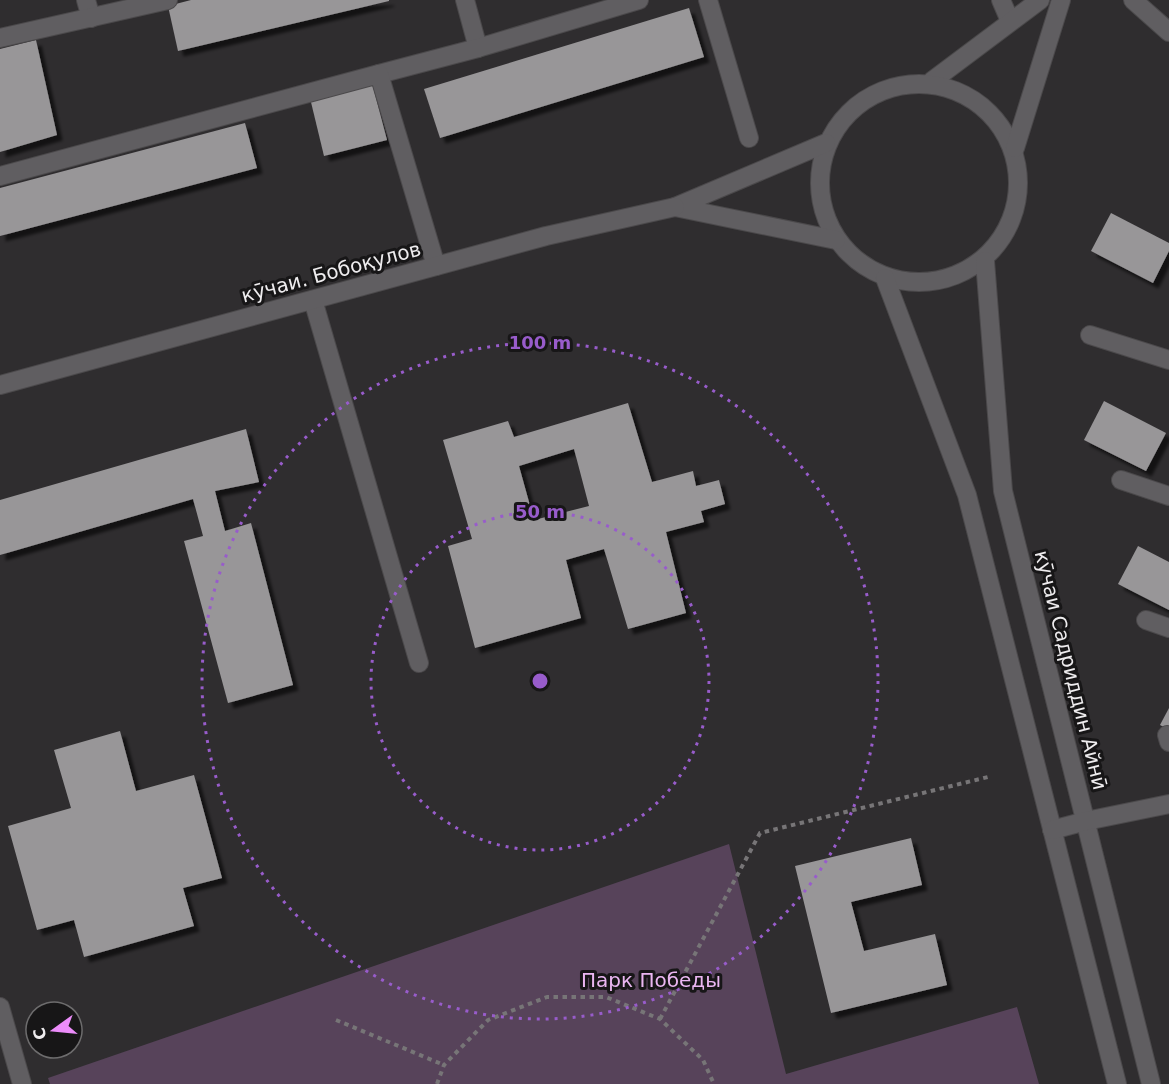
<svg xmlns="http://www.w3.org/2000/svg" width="1169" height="1084" font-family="'DejaVu Sans',sans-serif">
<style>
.green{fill:#57435a}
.building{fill:#989698;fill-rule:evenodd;filter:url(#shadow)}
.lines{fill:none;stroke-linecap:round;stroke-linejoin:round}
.minor-casing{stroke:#4b494b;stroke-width:20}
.path{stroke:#777577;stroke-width:4;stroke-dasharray:4.5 4.5;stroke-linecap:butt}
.minor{stroke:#605e61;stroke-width:18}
.ring{fill:none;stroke:#985ccb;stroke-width:3;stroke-dasharray:3 6}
.labels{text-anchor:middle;stroke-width:6;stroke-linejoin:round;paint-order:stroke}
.street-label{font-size:20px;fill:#eeecee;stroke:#171617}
.park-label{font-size:20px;fill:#eab6f1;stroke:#171617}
.centre{fill:#985ccb;stroke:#171617;stroke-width:3}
.ring-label{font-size:18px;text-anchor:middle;font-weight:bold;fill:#985ccb;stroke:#171617;stroke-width:6;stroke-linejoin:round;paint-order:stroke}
</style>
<defs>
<filter id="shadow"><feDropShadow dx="5.5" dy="5.5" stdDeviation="1.5" flood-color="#0009"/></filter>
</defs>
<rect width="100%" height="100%" fill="#2f2d2f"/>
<polygon class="green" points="729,844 786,1074 1017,1007 1039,1084 50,1084 48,1078"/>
<g class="building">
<polygon points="191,0 389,0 389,1 178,51 168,6"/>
<polygon points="689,8 704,57 440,138 424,89"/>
<polygon points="36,40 57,135 0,152 0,49"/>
<polygon points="372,83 387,140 324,156 310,98"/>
<polygon points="245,123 257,168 0,236 0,188"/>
<polygon points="1111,213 1169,243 1169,251 1153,283 1091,251"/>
<polygon points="1104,401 1166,433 1146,471 1084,440"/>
<path d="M 628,403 L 652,482 L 693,471 L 696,486 L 719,480 L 725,504 L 701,511 L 704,522 L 666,532 L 686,613 L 628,629 L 604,549 L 566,560 L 581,618 L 475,648 L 448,546 L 472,539 L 443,440 L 508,421 L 514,437 ZM 574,449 L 589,506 L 534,520 L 519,466 Z"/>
<polygon points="246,429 259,482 215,491 225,531 251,523 293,685 228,703 184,541 203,536 193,499 0,555 0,500"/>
<polygon points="1138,546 1169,562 1169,610 1118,584"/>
<polygon points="1169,708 1169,730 1160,725"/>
<polygon points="120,731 136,791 194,775 222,878 183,888 194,926 84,957 74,920 37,930 8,826 71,808 54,750"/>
<polygon points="911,838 922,885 851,902 864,951 935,934 947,985 831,1013 795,866"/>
</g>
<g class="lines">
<defs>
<g id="minor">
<polyline points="86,0 91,18"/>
<polyline points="465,0 478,48"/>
<polyline points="708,0 749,138"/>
<polyline points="1001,0 1010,21"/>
<polyline points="1133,0 1169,32"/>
<polyline points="0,38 168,0"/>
<polyline points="379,74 478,48 639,0"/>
<polyline points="932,81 1040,0"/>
<circle cx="919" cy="183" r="99"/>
<polyline points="826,143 675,207 836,240"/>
<polyline points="1015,148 1061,0"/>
<polyline points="0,176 379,74 436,266"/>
<polyline points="985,261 1003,491 1151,1084"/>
<polyline points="885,278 967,495 1117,1084"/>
<polyline points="313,300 419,663"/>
<polyline points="1090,335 1169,360"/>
<polyline points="0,385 546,236 675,207"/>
<polyline points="1121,480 1169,496"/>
<polyline points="1146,620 1169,628"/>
<polyline points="1167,735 1169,742"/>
<polyline points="1052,830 1086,821 1169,804"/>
<polyline points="0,1007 22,1084"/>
</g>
</defs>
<use href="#minor" class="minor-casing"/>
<g class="path">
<polyline points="660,1019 760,833 988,777"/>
<polyline points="336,1020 444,1065"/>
<polyline points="437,1084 444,1065 488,1020 547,997 606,997 660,1019 703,1060 714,1084"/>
</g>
<use href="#minor" class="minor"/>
</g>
<g class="ring">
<circle cx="540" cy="681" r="169"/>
<circle cx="540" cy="681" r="338"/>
</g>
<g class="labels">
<g class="street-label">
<text transform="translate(331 272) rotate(-15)" y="7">кӯчаи. Бобоқулов</text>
<text transform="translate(1071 670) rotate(76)" y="7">кӯчаи Садриддин Айнӣ</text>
</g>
<g class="park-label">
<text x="651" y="987">Парк Победы</text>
</g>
</g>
<circle cx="540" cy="681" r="9" class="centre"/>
<g class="ring-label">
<text x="540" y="349">100 m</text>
<text x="540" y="518">50 m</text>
</g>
<g transform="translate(54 1030) rotate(255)"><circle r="28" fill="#171617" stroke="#6d6c6d" stroke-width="1.5"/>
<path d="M0-4.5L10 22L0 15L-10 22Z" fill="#ec8cfa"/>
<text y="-9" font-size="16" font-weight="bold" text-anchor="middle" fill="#eeecee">С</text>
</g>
</svg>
